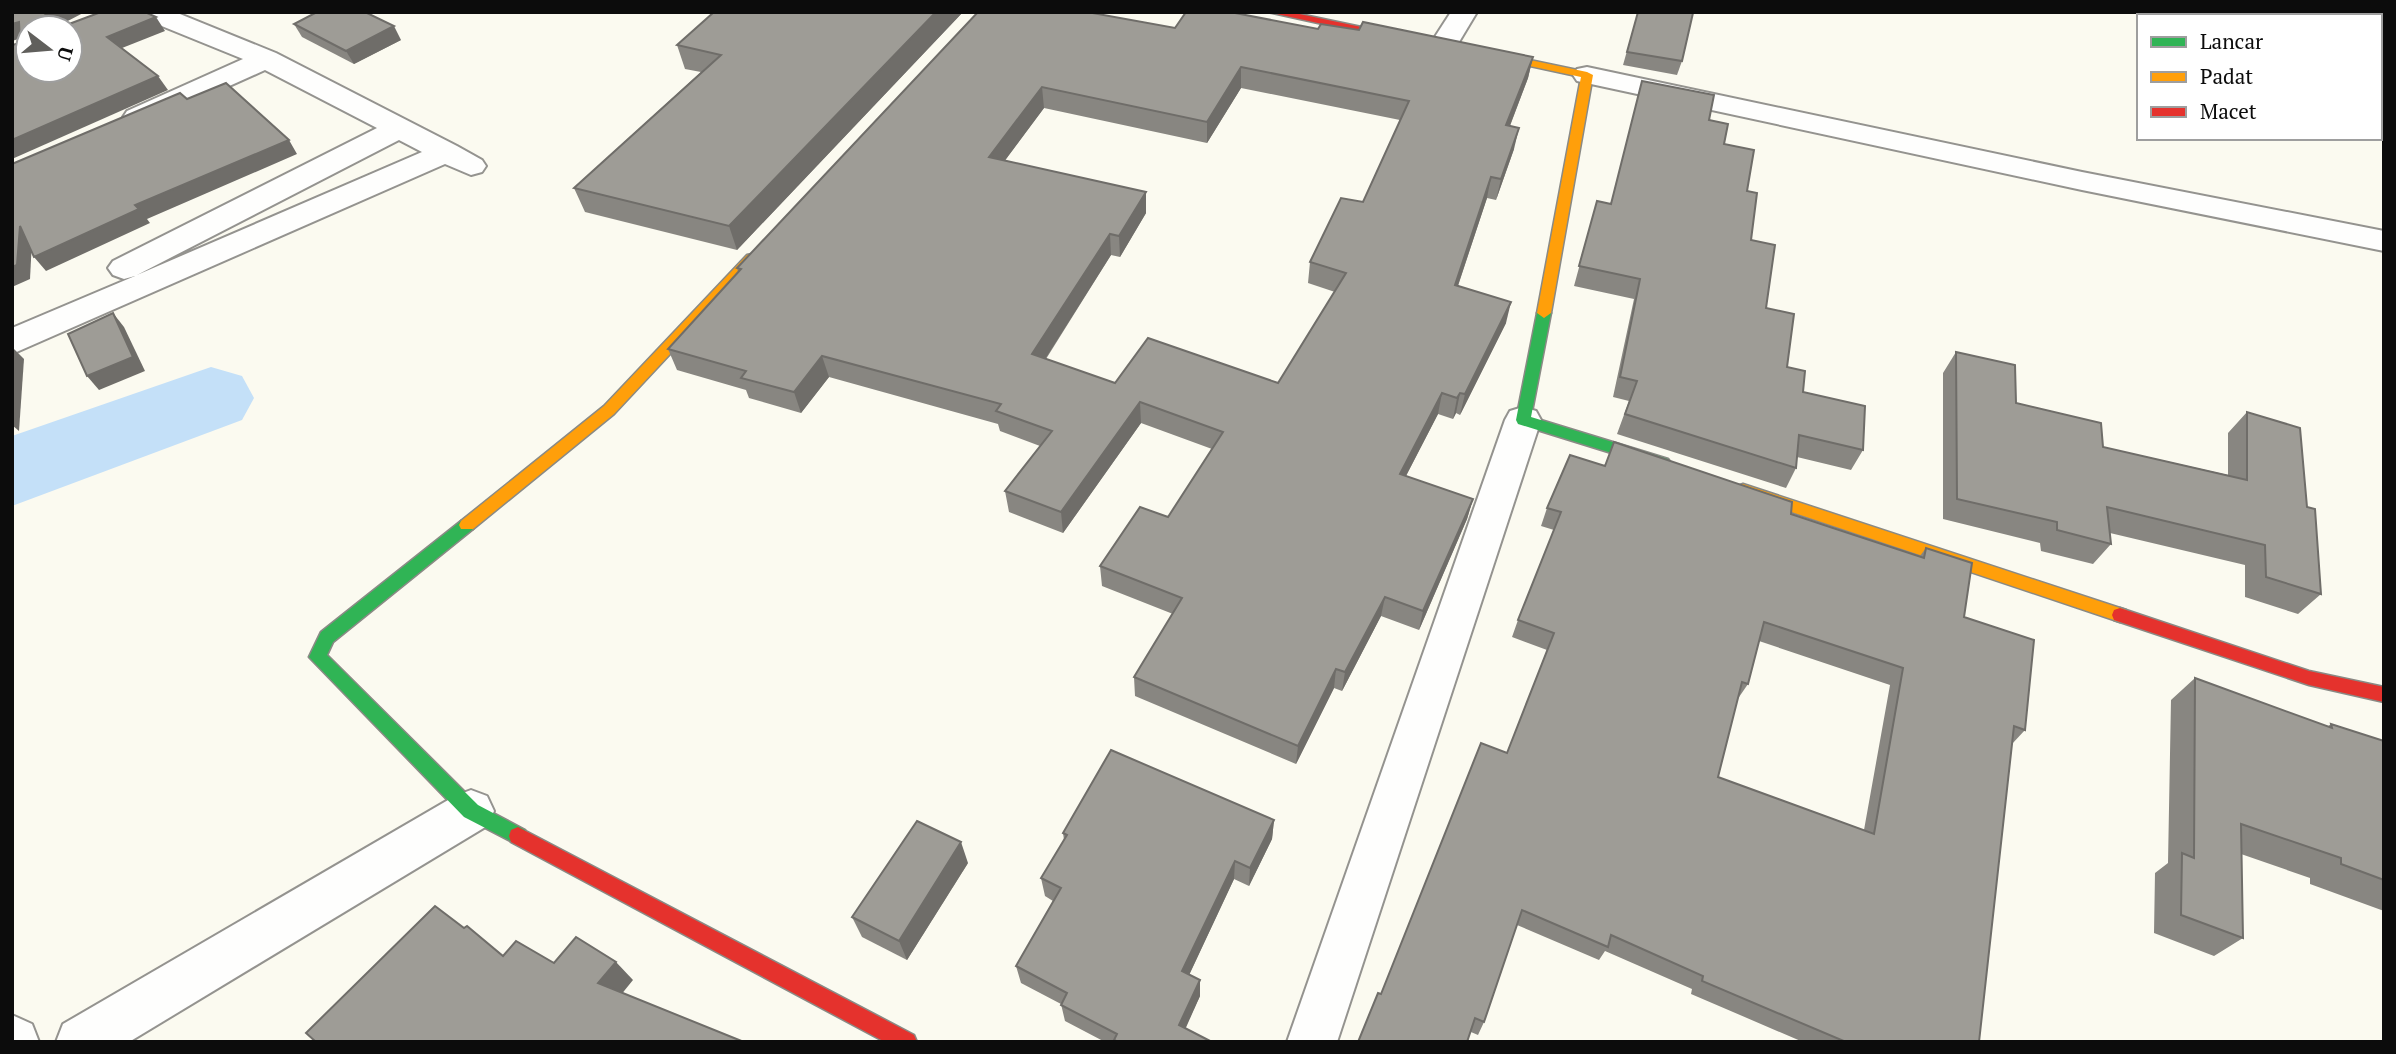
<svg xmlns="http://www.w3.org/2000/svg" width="2396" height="1054" font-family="'PT Serif',serif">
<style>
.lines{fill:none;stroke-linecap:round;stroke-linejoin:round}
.river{fill:#c4e0f8;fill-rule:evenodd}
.street-casing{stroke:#94938f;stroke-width:4}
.fast-casing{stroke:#8a8a85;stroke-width:3}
.slow-casing{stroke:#8a8a85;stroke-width:3}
.jam-casing{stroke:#8a8a85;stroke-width:3}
.street{fill:#fefefd;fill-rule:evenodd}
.fast{fill:#30b455;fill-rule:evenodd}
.slow{fill:#ff9f0a;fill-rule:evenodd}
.jam{fill:#e5322d;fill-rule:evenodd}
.wall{fill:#888681;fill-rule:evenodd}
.shaded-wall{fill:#6f6d69}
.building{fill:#9e9c96;stroke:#6f6d69;stroke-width:2;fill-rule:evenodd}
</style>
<rect width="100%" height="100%" fill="#fbfaf0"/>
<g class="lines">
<polygon class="river" points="211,367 242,376 254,398 242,420 12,506 12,436"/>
<defs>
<g id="street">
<path d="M 138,12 L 175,12 L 276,53 L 457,146 L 482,160 L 486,166 L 482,172 L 471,175 L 445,164 L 12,354 L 12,328 L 135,276 L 124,279 L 113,275 L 108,268 L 113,261 L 377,128 L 265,70 L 147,123 L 137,126 L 127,123 L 123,117 L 127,111 L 243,59 L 142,18 ZM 399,140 L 422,152 L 137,275 Z"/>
<polygon points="1451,12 1477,12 1453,52 1433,52 1429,46"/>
<polygon points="1587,67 2082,172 2384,231 2384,251 2082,190 1577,81 1573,75 1577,69"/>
<polygon points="1523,407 1536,411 1541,420 1337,1042 1287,1042 1505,420 1510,411"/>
<polygon points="471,790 487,796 494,811 487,826 129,1042 56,1042 63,1024 455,796"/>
<polygon points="12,1015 32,1024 39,1042 12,1042"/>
</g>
<g id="fast">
<polygon points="1544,308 1551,313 1531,417 1668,459 1671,463 1668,467 1663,469 1518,424 1516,420 1537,313"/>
<polygon points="467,519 473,521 475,525 473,529 333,642 327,655 478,805 525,830 527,836 525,842 518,845 464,817 309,657 321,632 461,521"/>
</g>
<g id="slow">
<polygon points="1482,50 1587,72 1593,75 1551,313 1544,318 1537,313 1581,77 1478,55 1476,53"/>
<polygon points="752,254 757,255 757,261 614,414 473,529 461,529 459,525 461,521 604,406 747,255"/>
<polygon points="1743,484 2126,610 2128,615 2126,620 2120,622 1738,494 1735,490 1738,486"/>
</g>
<g id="jam">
<polygon points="1268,12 1290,12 1409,37 1415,40 1409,43"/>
<polygon points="2120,608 2309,671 2384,687 2384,702 2309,685 2114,620 2112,615 2114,610"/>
<polygon points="518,827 914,1035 917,1042 885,1042 511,842 509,836 511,830"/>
</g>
</defs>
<use href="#street" class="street-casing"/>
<use href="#fast" class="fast-casing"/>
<use href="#slow" class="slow-casing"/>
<use href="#jam" class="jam-casing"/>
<use href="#street" class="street"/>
<use href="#fast" class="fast"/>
<use href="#slow" class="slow"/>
<use href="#jam" class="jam"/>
</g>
<g class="wall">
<polygon points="714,12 963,12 737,250 585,212 574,188 701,72 685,69 677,45"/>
<path d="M 978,12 L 1175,28 L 1359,30 L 1533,57 L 1528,78 L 1510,126 L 1514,149 L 1496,200 L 1487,198 L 1458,286 L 1506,323 L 1460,415 L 1456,413 L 1453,419 L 1438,414 L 1406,476 L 1473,499 L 1467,519 L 1419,630 L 1381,616 L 1342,691 L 1334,688 L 1296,764 L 1135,696 L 1134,677 L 1173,614 L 1102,586 L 1100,566 L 1168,517 L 1212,449 L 1141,423 L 1063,533 L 1009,512 L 1005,491 L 1040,446 L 1000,431 L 998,424 L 829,377 L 801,413 L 749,398 L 746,390 L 677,370 L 668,349 L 738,272 L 737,268 ZM 1241,88 L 1400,120 L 1363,202 L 1310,262 L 1308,283 L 1335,292 L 1278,383 L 1115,383 L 1046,359 L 1111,255 L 1120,257 L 1146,213 L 1005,160 L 1044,108 L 1207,143 Z"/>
<polygon points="1638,12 1682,61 1677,75 1623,65"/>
<polygon points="294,24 401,40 354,64 302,37"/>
<polygon points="1642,81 1709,120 1724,144 1747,191 1751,240 1766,308 1787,367 1803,392 1863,450 1851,470 1797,457 1796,468 1786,488 1617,434 1629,401 1613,397 1634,299 1574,286 1597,201 1611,204"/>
<polygon points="1956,352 2016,403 2103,447 2228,475 2228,433 2247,412 2307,507 2321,594 2298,614 2245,597 2245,565 2110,533 2111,544 2093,564 2041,551 2040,543 1943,519 1943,373"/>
<path d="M 1605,466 L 1791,514 L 1920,556 L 1926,548 L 2025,730 L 2012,744 L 1979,1042 L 1803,1042 L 1691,994 L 1692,989 L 1605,951 L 1599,960 L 1517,925 L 1484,1022 L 1478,1035 L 1381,994 L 1507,753 L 1547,650 L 1512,637 L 1518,620 L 1554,530 L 1541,526 L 1547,508 ZM 1759,641 L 1890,685 L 1864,830 L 1718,777 L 1737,700 L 1748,684 Z"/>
<polygon points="2195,678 2327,727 2331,724 2384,741 2384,911 2310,884 2310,878 2241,854 2243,938 2214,956 2154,933 2155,873 2168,863 2171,700"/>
<polygon points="1274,820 1272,839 1249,886 1234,879 1189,975 1200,980 1200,996 1185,1028 1212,1042 1105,1042 1065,1021 1061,1004 1021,983 1016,966 1053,901 1045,896 1041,878 1064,840 1063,833"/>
<polygon points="968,863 907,960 862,937 852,917"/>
</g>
<g class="shaded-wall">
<polygon points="49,12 85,12 62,24 65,28 60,28 46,14"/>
<polygon points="936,12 963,12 737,250 729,226"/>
<polygon points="156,17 165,31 117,50 107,37"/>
<polygon points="19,22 28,36 12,41 12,24"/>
<polygon points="394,26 401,40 354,64 346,51"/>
<polygon points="1533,57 1528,78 1502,146 1506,125"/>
<polygon points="1241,67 1241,88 1207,143 1207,122"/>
<polygon points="158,76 168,90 12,159 12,140"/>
<polygon points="1042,87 1044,108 992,178 989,157"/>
<polygon points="1519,128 1514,149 1496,200 1501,179"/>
<polygon points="289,140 297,154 147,219 150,223 46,271 34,257 135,205"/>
<polygon points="1491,177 1487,198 1451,306 1455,285"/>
<polygon points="1146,192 1146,213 1120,257 1119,236"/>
<polygon points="20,226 32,240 30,279 12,287 12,267"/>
<polygon points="1110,234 1111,255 1035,375 1032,354"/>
<polygon points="1511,302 1506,323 1460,415 1465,394"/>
<polygon points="113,313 124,327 145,371 99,390 87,376"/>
<polygon points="12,347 24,359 19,431 12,425"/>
<polygon points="822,356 829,377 801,413 794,392"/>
<polygon points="1442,393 1438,414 1396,495 1400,474"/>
<polygon points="1460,393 1456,413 1453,419 1457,398"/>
<polygon points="1140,402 1141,423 1063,533 1061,512"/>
<polygon points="1473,499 1467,519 1419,630 1423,611"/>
<polygon points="1385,597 1381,616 1342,691 1345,672"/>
<polygon points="1336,669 1334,688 1296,764 1298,746"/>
<polygon points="1274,820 1272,839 1249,886 1250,868"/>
<polygon points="961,842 968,863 907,960 899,941"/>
<polygon points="1235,861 1234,879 1183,988 1182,971"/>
<polygon points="616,962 633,980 616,1001 598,983"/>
<polygon points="1200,980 1200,996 1180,1041 1179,1025"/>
</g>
<g class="building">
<path d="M 12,12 L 49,12 L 46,14 L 58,17 L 58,24 L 61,27 L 101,12 L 145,12 L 156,17 L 107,37 L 158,76 L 12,140 L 12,45 L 20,43 L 19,22 L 12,24 ZM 28,28 L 70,28 L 70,70 L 28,70 Z"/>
<polygon points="317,12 365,12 394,26 346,51 294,24"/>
<polygon points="714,12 936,12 729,226 574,188 721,55 677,45"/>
<path d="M 978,12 L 1087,12 L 1175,28 L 1186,12 L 1230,12 L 1318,29 L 1321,24 L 1359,30 L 1363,22 L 1533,57 L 1506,125 L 1519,128 L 1501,179 L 1491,177 L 1455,285 L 1511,302 L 1465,394 L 1460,393 L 1457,398 L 1442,393 L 1400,474 L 1473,499 L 1423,611 L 1385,597 L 1345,672 L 1336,669 L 1298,746 L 1134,677 L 1182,598 L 1100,566 L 1140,507 L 1168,517 L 1223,432 L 1140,402 L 1061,512 L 1005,491 L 1052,431 L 996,411 L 1001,404 L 822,356 L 794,392 L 741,378 L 746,371 L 668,349 L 741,269 L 737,268 ZM 1241,67 L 1409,101 L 1363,202 L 1341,198 L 1310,262 L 1346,273 L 1278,383 L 1148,338 L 1115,383 L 1032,354 L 1110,234 L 1119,236 L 1146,192 L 989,157 L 1042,87 L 1207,122 Z"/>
<polygon points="1638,12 1693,13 1682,61 1627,52"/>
<polygon points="1642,81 1714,95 1709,120 1728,124 1724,144 1754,150 1747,191 1757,193 1751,240 1775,245 1766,308 1794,314 1787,367 1805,371 1803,392 1865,406 1863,450 1799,435 1796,468 1625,414 1637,381 1620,377 1640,279 1579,266 1597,201 1611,204"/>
<polygon points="226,83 289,140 135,205 139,209 34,257 20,226 17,265 12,267 12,164 180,93 187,99"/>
<polygon points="113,313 133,357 87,376 68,334"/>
<polygon points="1956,352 2015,365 2016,403 2101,423 2103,447 2247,480 2247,412 2300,428 2307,507 2315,509 2321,594 2266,577 2265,545 2107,507 2111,544 2057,530 2057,522 1957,499"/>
<path d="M 1614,442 L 1792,502 L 1791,514 L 1833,528 L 1924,558 L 1926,548 L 1972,563 L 1964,617 L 2034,640 L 2025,730 L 2014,726 L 1979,1042 L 1846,1042 L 1702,981 L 1703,976 L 1611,935 L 1608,947 L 1522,910 L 1484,1022 L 1475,1018 L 1467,1042 L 1358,1042 L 1378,993 L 1381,994 L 1481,743 L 1507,753 L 1554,633 L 1518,620 L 1561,512 L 1547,508 L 1570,455 L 1605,466 ZM 1764,622 L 1903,668 L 1874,834 L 1718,777 L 1742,682 L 1748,684 Z"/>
<polygon points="2195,678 2332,728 2331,724 2384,741 2384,880 2341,864 2341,858 2241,824 2243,938 2181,915 2182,853 2194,858"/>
<polygon points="1111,750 1274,820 1250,868 1235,861 1182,971 1200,980 1179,1025 1212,1042 1118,1042 1114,1040 1117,1034 1061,1005 1067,993 1016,966 1061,888 1041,878 1067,835 1063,833"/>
<polygon points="917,821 961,842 899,941 852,917"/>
<polygon points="435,906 464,928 467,926 503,956 516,941 554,963 576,937 616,962 598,983 744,1042 316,1042 306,1033"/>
</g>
<rect width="2396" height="1054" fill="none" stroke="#0c0c0c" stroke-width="28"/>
<rect x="2137" y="14" width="245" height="126" fill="#ffffff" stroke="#9e9e9e" stroke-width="2"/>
<rect x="2151" y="37" width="35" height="10" fill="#30b455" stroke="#9e9e9e" stroke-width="2"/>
<text x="2200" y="49" font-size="21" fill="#0c0c0c">Lancar</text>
<rect x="2151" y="72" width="35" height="10" fill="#ff9f0a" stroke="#9e9e9e" stroke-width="2"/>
<text x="2200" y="84" font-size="21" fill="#0c0c0c">Padat</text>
<rect x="2151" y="107" width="35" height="10" fill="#e5322d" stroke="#9e9e9e" stroke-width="2"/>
<text x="2200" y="119" font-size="21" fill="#0c0c0c">Macet</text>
<g transform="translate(49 49) rotate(106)"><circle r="33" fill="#ffffff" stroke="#9e9e9e" stroke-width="2"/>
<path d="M0-5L12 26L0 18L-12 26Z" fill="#605f5c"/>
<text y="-10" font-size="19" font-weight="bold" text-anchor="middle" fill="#0c0c0c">U</text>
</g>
</svg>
